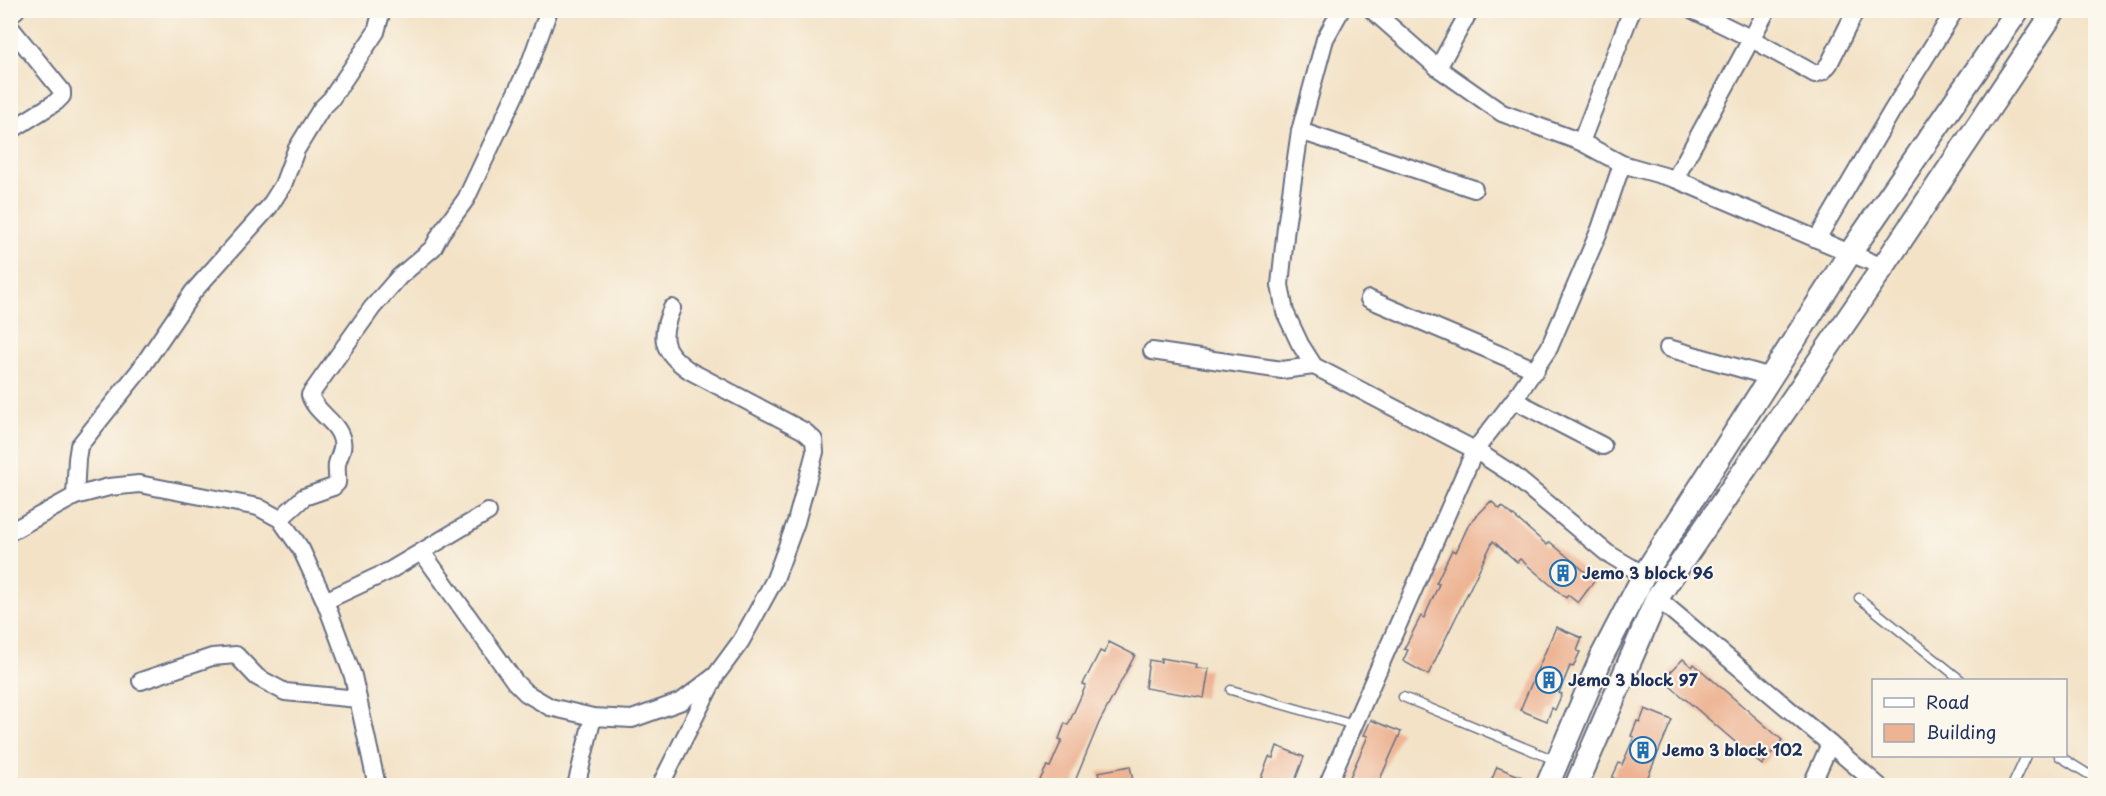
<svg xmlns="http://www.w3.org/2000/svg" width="2106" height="796" font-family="'Playpen Sans',sans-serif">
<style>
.building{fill:#edb393}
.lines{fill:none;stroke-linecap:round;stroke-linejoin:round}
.lane-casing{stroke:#676e82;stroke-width:11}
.street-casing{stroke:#676e82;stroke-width:20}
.secondary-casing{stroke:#676e82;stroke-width:26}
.lane{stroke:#fff;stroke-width:8}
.street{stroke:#fff;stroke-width:16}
.secondary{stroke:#fff;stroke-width:22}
.labels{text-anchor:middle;stroke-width:4.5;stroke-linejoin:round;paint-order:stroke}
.poi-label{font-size:16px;font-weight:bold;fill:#1b2f5e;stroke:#fbf7ec;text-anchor:start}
</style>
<rect width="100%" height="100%" fill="#fbf7ec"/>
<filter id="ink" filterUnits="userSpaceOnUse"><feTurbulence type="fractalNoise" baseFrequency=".0167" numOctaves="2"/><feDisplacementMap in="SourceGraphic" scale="12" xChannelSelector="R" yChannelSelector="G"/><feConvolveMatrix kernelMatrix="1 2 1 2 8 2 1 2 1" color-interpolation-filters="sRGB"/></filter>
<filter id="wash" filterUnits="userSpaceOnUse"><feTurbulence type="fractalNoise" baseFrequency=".008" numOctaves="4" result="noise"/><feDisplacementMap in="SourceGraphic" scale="24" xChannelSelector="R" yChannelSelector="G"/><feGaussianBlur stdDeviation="1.35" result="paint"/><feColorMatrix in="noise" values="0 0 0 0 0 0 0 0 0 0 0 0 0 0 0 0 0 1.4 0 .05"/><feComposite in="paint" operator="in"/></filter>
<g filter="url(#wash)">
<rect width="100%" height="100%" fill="#f3e2c6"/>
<g id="blocks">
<g class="building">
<polygon points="1491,501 1500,509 1502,506 1547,545 1550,542 1595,580 1578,603 1568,595 1566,598 1520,559 1517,562 1493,541 1428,675 1403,661 1408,650 1404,649 1421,616 1424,618 1439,584 1436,583 1452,550 1456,552 1469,524"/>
<polygon points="1556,627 1582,638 1577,651 1580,652 1573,667 1570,666 1559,693 1562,694 1555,710 1552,708 1547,721 1520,710"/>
<polygon points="1109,642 1135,655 1099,723 1073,786 1041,786 1043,782 1040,780 1047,766 1050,767 1062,740 1059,739 1065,723 1068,725 1086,685 1083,684 1100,651 1104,653"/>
<polygon points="1161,658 1197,664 1196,668 1209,669 1204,698 1145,688 1149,660 1161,662"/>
<polygon points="1683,659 1692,667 1694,664 1782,740 1762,765 1663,680"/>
<polygon points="1645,709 1672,720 1644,786 1613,786 1616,779 1612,778 1619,763 1622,765 1634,737 1631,736 1637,721 1640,722"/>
<polygon points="1371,720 1401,732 1377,786 1346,786 1368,736 1364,735"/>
<polygon points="1277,746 1304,757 1293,786 1258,786 1269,757 1273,758"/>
<polygon points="1130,766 1134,786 1101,786 1098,772"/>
<polygon points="1497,767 1534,782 1534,786 1489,786"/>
</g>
</g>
</g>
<g filter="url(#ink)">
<use href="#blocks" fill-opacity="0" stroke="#676e82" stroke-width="1.5"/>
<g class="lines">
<defs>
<g id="lane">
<polyline points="1859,598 1961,680"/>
<polyline points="1231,690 1354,725"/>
<polyline points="1403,697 1557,761"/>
<polyline points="2059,756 2096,779"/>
<polyline points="2012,786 2026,756"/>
</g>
<g id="street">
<polyline points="1341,10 1325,39 1300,131 1286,227 1280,285 1285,312 1300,344 1314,366 1475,450 1512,474 1607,553 1644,575"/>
<polyline points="1372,10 1438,68 1502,113 1581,142 1622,164 1675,179 1883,267"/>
<polyline points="1693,10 1750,38 1815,74 1823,71 1829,64 1856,10"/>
<polyline points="10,15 16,10"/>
<polyline points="10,27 62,91 62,96 56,102 10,131"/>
<polyline points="1438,68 1470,10"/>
<polyline points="1300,131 1474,189"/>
<polyline points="1581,142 1632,10"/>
<polyline points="1675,179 1767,10"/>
<polyline points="1817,239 1892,111 1955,10"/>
<polyline points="1369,299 1536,370"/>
<polyline points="1668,348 1771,377"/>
<polyline points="1152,351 1282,370 1314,366"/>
<polyline points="1514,400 1603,446"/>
<polyline points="75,496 77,459 79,446 139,371 193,292 269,207 283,185 296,150 313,122 321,109 331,99 376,32 382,10"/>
<path d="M 280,519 L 304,497 L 333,487 L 337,483 C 338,477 336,470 337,464 C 339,456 344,449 342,441 C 339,422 315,413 310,395 L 372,308 L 399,277 L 433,248 L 441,233 L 466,199 L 530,63 L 549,10"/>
<polyline points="10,532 75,496 109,487 139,484 258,507 280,519 301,549 325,601 353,676 377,786"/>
<path d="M 422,552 L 515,682 L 526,693 L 550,707 L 593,717 L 632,719 L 682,701 L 716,675 L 741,641 L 775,579 L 796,522 L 815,452 L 814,440 L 804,431 L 690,371 C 661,351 659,338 672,308"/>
<polyline points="1657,598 1830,744 1811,786"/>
<polyline points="325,601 389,571 488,512"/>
<polyline points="141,681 212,657 236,655 257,677 285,692 358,699"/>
<polyline points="1830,744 1879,786"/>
<polyline points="576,786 593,717"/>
<polyline points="660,786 714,679"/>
<polyline points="1327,786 1475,450 1514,400 1549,348 1600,229 1622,164"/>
</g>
<g id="secondary">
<polyline points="1547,786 1602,656 1644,575 1850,253 2018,10"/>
<polyline points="1576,786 1657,598 1883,267 2055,10"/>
</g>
</defs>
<use href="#lane" class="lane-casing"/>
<use href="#street" class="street-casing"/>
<use href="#secondary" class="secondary-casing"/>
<use href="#lane" class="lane"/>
<use href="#street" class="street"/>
<use href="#secondary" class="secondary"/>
</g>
</g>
<defs>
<symbol id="building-ring" viewBox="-11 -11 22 22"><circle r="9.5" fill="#fbf7ec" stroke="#1f6fb2" stroke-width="1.5"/><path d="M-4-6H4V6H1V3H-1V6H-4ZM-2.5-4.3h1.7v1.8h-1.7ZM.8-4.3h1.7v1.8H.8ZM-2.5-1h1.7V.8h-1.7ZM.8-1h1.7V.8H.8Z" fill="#1f6fb2"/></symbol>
</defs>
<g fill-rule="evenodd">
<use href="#building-ring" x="1548" y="558" width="30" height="30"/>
<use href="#building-ring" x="1534" y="665" width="30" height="30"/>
<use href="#building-ring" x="1628" y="735" width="30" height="30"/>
</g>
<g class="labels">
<g class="poi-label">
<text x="1582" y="579">Jemo 3 block 96</text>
<text x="1568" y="686">Jemo 3 block 97</text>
<text x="1662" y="756">Jemo 3 block 102</text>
</g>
</g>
<rect width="2106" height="796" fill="none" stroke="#fbf7ec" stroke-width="36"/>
<rect x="1872" y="679" width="195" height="78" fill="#fbf7ec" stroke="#a1a7b3" stroke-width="1.5"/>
<rect x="1884" y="698" width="30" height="9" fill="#ffffff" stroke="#a1a7b3" stroke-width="1.5"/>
<text x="1926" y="709" font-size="18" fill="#1b2f5e">Road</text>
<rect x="1884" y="724" width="30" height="18" fill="#edb393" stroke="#a1a7b3" stroke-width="1.5"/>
<text x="1926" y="739" font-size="18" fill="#1b2f5e">Building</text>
</svg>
